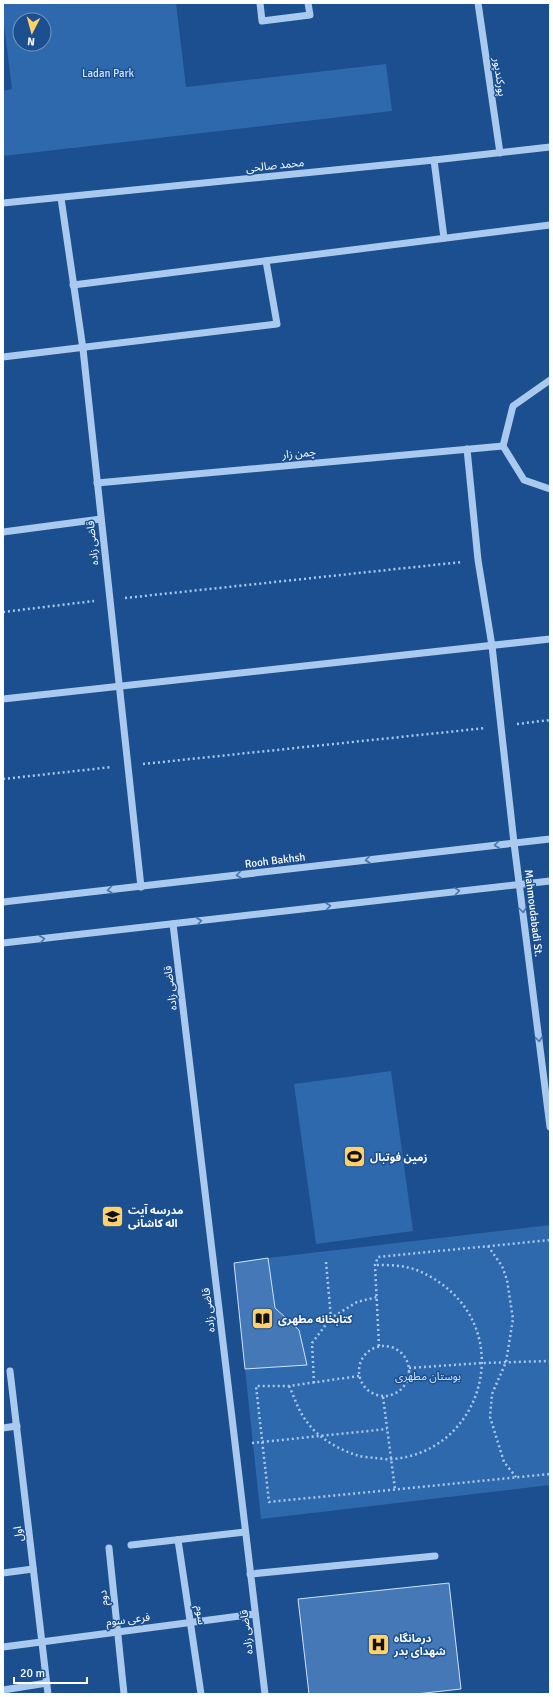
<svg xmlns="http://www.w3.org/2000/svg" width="553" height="1697" font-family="Signika,'Noto Sans Arabic',sans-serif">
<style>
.green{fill:#2e69ad;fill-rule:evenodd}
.building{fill:#4478b7;stroke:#cfe3fa}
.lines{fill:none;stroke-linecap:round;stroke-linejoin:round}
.path{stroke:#a9c9ee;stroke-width:2.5;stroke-dasharray:2 3;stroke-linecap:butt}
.minor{stroke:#a9c9ee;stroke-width:7}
.oneway{stroke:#4674ac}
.labels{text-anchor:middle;stroke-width:3;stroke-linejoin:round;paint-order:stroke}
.park-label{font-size:11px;fill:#cfe3fa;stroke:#1b4f8f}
.street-label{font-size:11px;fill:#fff;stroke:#1b4f8f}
.poi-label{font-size:11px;font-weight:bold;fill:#fff;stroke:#1b4f8f;text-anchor:start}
</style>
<rect width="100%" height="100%" fill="#1b4f8f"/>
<g class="green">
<path d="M 3,3 L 176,3 L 186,87 L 386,64 L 392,111 L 3,156 L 3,91 L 12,89 L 3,16 ZM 20,20 L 44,20 L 44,44 L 20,44 Z"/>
<polygon points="391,1071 413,1231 316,1244 294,1084"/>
<polygon points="550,1225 550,1485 261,1519 245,1369 306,1365 299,1330 275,1308 268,1258"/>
</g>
<g class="building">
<polygon points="268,1258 275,1308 299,1330 307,1365 245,1369 234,1263"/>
<polygon points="449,1583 461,1689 416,1694 309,1694 298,1599"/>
</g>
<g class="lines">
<g class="path">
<polyline points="125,598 462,562"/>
<polyline points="3,612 94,601"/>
<polyline points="517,724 550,720"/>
<polyline points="143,764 486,728"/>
<polyline points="3,779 112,767"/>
<polyline points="488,1246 502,1266 507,1280 513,1319 506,1362 492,1394 490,1417 504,1462 516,1477"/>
<polyline points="326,1262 331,1318"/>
<circle cx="384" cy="1371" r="25"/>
<polyline points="379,1346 375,1265 378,1257 550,1240"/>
<polyline points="409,1368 482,1363 550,1361"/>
<polyline points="359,1376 289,1386 256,1386 269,1502 550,1474"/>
<polyline points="314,1383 312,1343 331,1318 357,1302 377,1297"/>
<path d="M 289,1386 C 294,1396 297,1407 303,1416 C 314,1435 335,1448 356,1455 C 361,1457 368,1457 374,1458 C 379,1458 386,1460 392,1459 C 477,1453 514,1345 448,1289 C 436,1279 421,1270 406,1267 C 396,1265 385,1265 375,1265"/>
<polyline points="383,1397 395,1489"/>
<polyline points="252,1443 387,1429"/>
</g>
<g class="minor">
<polyline points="260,3 262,21 310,15 308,3"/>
<polyline points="478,3 500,153"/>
<polyline points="434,160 444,238"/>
<polyline points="61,198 83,349 141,887"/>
<polyline points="3,203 434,160 550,147"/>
<polyline points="73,285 550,225"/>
<polyline points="3,357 277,324 266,261"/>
<polyline points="550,380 513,406 503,446 524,480 550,489"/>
<polyline points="467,449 478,560 492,646 514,843 550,1127"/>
<polyline points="97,483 503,446"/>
<polyline points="3,532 101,519"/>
<polyline points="3,699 550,639"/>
<polyline points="3,902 550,839"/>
<polyline points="173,924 265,1694"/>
<polyline points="3,943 550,881"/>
<polyline points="10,1371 48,1694"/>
<polyline points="3,1428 17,1426"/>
<polyline points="178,1540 201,1694"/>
<polyline points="131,1545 245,1532"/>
<polyline points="109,1548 124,1694"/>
<polyline points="3,1573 33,1569"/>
<polyline points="250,1574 435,1556"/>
<polyline points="3,1647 255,1614"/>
<polyline points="3,1690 47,1683"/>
</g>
</g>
<defs><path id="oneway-chevron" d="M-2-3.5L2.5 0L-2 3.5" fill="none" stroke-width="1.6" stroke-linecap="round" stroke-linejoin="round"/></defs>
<g class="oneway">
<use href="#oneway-chevron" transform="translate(497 845) rotate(173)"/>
<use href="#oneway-chevron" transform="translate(368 860) rotate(173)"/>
<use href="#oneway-chevron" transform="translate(239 875) rotate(173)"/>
<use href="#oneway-chevron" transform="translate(110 890) rotate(173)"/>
<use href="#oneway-chevron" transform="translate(457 891) rotate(-7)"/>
<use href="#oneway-chevron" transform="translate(328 906) rotate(-7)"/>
<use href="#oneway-chevron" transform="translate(523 910) rotate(83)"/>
<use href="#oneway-chevron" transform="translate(199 921) rotate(-7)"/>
<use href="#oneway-chevron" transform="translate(42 939) rotate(-7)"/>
<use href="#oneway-chevron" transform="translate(539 1039) rotate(83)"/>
</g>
<defs>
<symbol id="stadium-square" viewBox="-11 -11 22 22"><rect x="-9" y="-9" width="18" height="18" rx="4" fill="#ffd166" stroke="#1b4f8f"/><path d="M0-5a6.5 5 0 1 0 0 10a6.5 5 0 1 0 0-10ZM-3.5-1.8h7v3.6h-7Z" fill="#111"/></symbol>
<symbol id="school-square" viewBox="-11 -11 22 22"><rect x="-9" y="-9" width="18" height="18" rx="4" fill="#ffd166" stroke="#1b4f8f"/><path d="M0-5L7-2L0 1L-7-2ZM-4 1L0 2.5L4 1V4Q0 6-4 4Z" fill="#111"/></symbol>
<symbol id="library-square" viewBox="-11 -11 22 22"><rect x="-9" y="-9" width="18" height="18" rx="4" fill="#ffd166" stroke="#1b4f8f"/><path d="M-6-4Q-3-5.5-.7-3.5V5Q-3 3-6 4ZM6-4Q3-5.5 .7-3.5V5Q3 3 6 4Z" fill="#111"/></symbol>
<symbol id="hospital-square" viewBox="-11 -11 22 22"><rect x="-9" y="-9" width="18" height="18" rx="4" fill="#ffd166" stroke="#1b4f8f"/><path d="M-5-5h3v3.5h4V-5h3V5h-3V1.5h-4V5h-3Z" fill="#111"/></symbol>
</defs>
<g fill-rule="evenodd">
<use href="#stadium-square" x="342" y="1144" width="25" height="25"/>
<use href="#school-square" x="100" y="1204" width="25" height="25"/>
<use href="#library-square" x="250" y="1306" width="25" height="25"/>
<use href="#hospital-square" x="366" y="1632" width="25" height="25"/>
</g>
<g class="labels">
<g class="park-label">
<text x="108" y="77">Ladan Park</text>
<text x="428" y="1380">بوستان مطهری</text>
</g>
<g class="street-label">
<text transform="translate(500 77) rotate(82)" y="4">پورکندپور</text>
<text transform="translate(275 165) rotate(-6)" y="4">محمد صالحی</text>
<text transform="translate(299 453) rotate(-5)" y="4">چمن زار</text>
<text transform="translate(92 543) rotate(-96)" y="4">قاضی زاده</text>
<text transform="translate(275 860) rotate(-7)" y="4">Rooh Bakhsh</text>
<text transform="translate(534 913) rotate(83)" y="4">Mahmoudabadi St.</text>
<text transform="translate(170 988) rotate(-97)" y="4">قاضی زاده</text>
<text transform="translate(208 1310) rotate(-97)" y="4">قاضی زاده</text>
<text transform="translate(18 1534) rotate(-97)" y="4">اول</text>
<text transform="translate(103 1598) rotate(-96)" y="4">دوم</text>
<text transform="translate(201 1615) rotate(82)" y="4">سوم</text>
<text transform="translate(128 1619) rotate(-7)" y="4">فرعی سوم</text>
<text transform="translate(246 1632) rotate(-97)" y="4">قاضی زاده</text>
</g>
<g class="poi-label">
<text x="370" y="1161">زمین فوتبال</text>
<text x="128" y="1214">مدرسه آیت<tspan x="128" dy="13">اله کاشانی</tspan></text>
<text x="278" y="1323">کتابخانه مطهری</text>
<text x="394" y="1642">درمانگاه<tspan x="394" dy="13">شهدای بدر</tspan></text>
</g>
</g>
<rect width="553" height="1697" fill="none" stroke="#ffffff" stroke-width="8"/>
<g transform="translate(32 32) rotate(186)"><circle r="19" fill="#1b4f8f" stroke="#7695bc"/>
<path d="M0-3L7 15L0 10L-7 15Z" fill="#ffd166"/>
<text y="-6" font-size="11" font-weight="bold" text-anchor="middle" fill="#ffffff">N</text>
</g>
<path d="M14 1677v6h73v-6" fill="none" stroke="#ffffff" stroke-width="2"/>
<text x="20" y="1677" font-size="12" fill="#ffffff" stroke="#1b4f8f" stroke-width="3" paint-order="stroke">20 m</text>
</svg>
